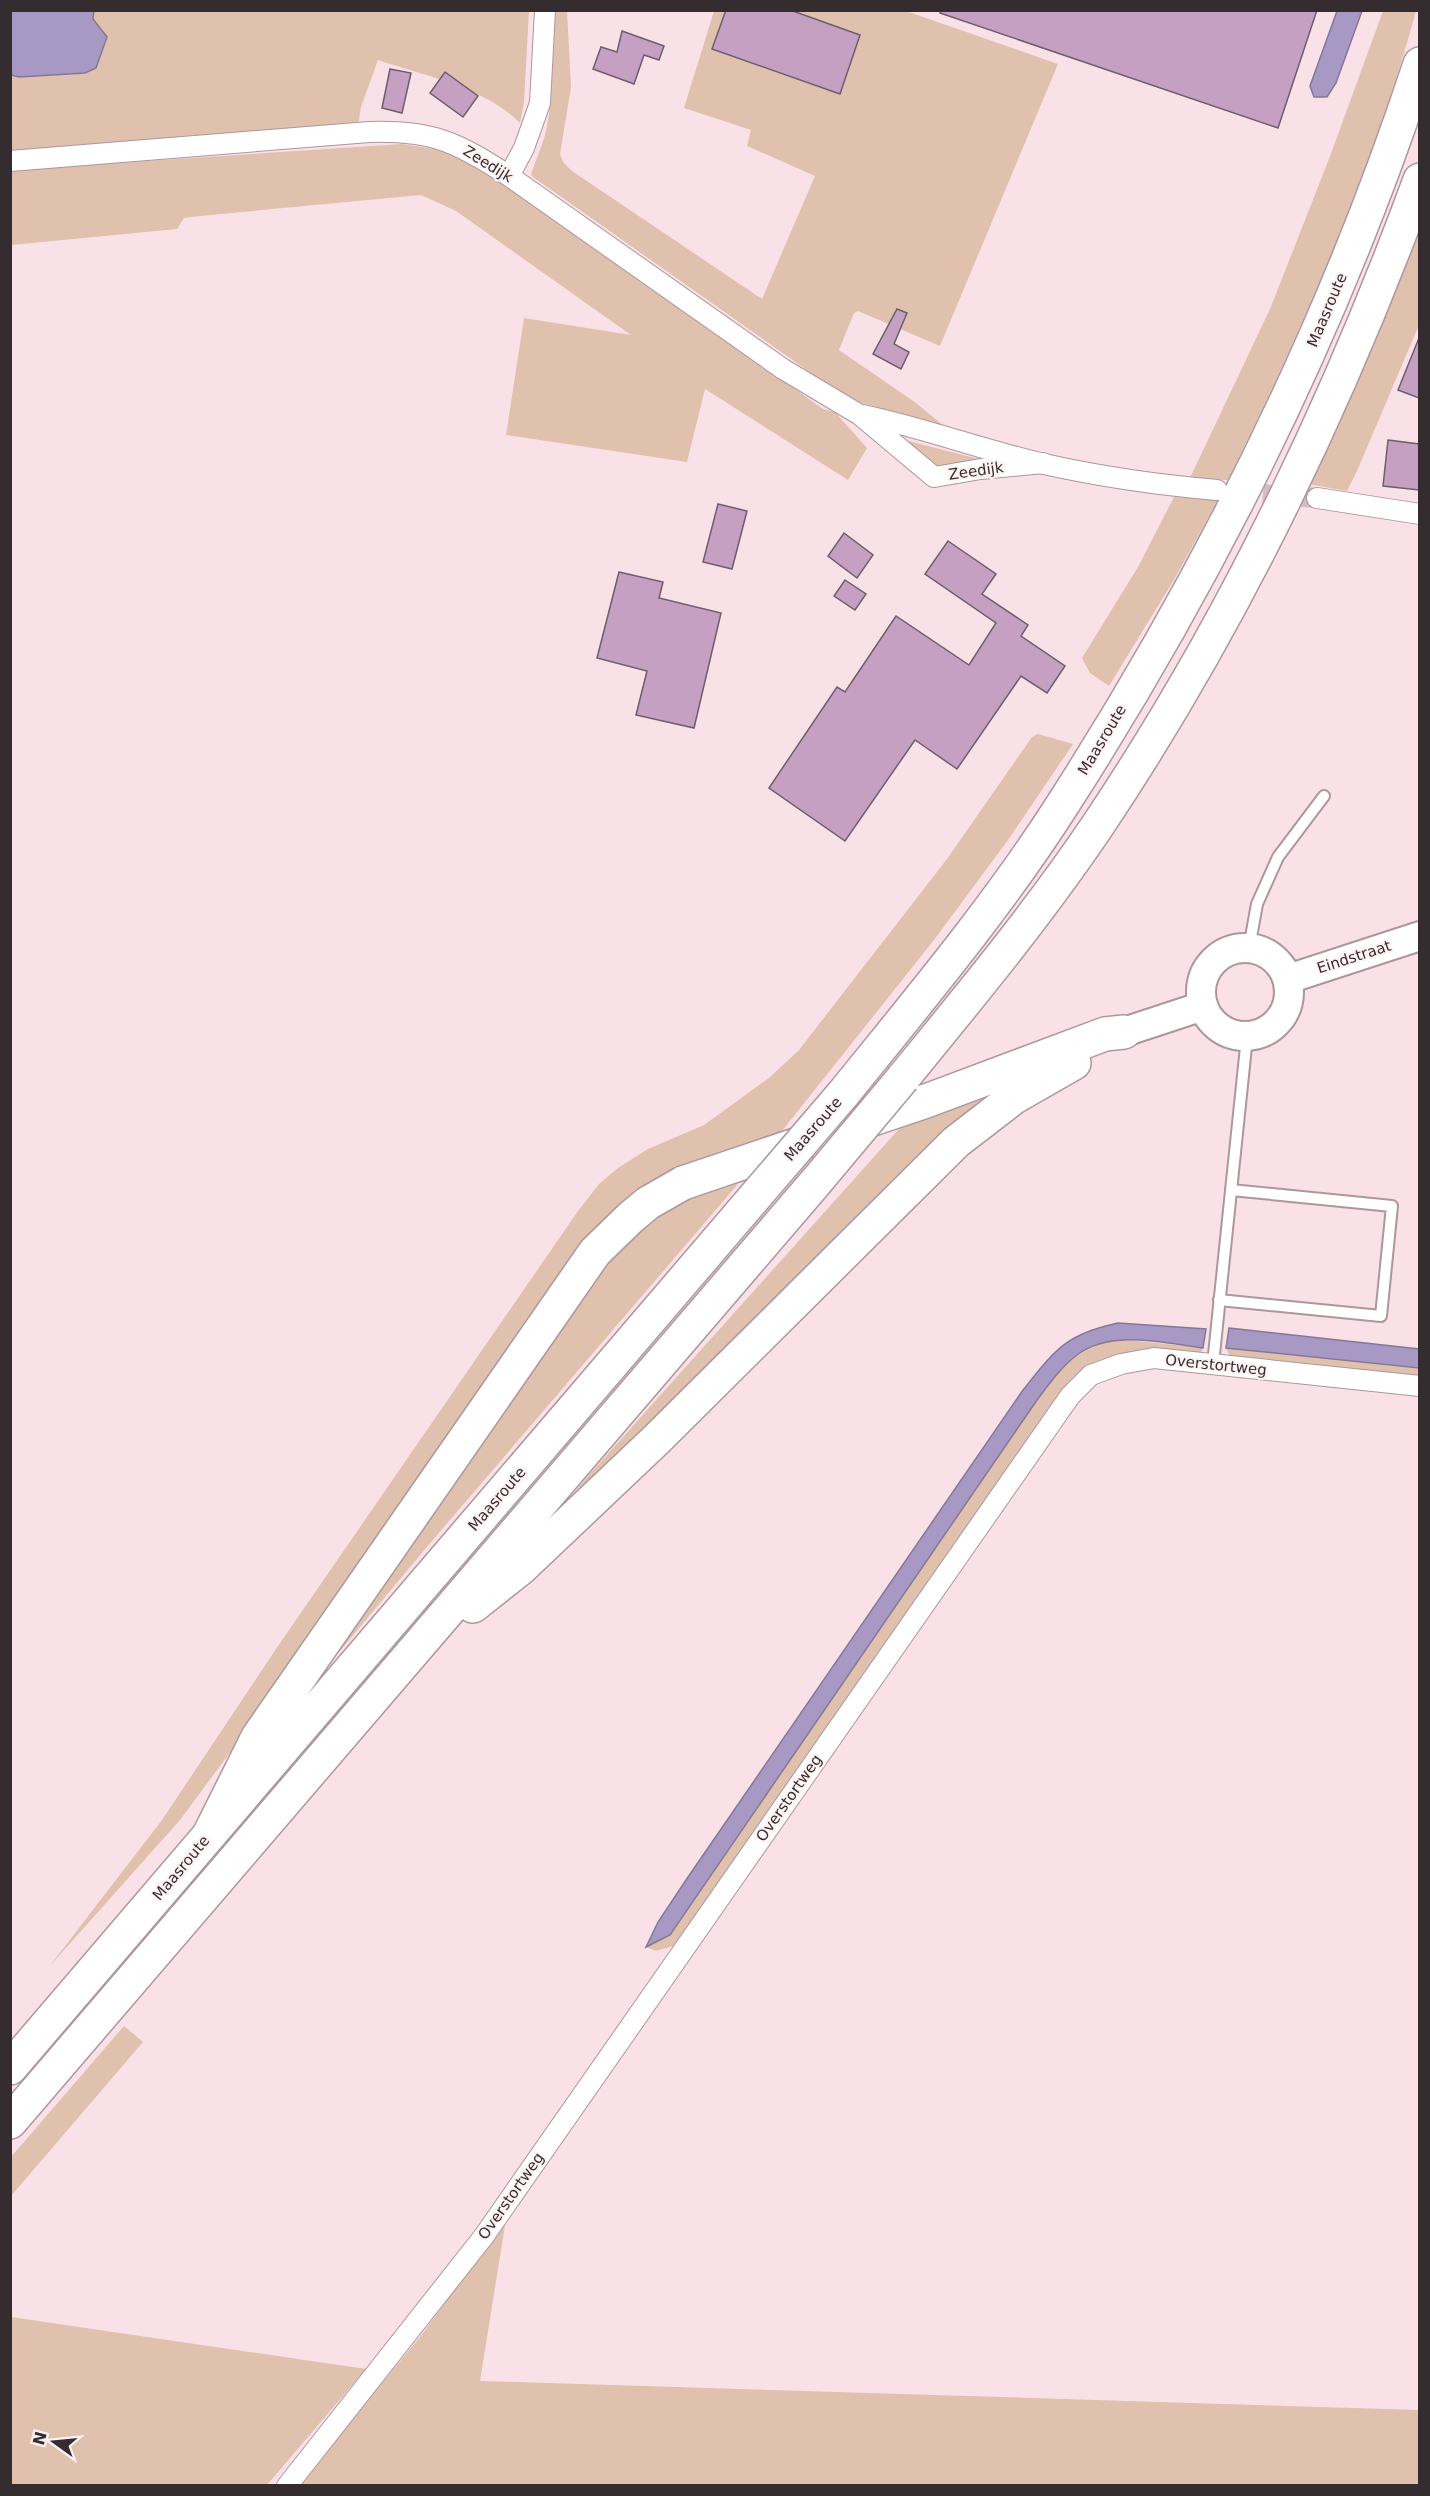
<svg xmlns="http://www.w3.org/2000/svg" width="1430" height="2496" font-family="'DejaVu Sans',sans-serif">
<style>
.green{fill:#e0c1ad}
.water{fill:#a798c4;stroke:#857897;stroke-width:1.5}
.building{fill:#c6a0c2;stroke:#6d5e6b;stroke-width:1.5}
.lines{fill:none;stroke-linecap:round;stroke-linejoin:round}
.street-tunnel{stroke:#d3bdc3;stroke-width:20;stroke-dasharray:20 10;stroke-linecap:butt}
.lane-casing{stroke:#ad969d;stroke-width:14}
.street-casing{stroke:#ad969d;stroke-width:22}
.secondary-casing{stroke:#ad969d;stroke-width:32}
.highway-casing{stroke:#ad969d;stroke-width:36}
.lane{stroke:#fff;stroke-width:10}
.street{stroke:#fff;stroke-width:20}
.secondary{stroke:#fff;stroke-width:28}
.highway{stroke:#fff;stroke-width:33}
.highway-bridge-casing{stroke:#ad969d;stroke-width:36;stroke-linecap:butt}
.highway-bridge{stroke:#fff;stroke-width:33}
.labels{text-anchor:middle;stroke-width:4.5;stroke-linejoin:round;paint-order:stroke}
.street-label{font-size:15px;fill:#352c2f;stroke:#fdf3f5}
</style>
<rect width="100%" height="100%" fill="#fae1e8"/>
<g class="green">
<path d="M 94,11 L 529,11 L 524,102 L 520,123 C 484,87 425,76 378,60 L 361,107 L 358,126 L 11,150 L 11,75 L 19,77 L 85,73 L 96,68 L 102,29 L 93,19 Z"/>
<path d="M 553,11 L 567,11 L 571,87 L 560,154 L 563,162 L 572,171 L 762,299 L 815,176 L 747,146 L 751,130 L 684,108 L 714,11 L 906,11 L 1058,64 L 940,346 L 858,311 L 854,313 L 839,350 L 916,403 L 944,426 L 848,399 L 533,177 L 531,175 C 535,161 541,149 545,135 C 555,96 551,51 553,11 Z"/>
<path d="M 1383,11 L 1416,11 C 1372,173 1302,329 1228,480 L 1189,480 L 1270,309 L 1329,159 Z"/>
<polygon points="402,144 447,151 469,158 823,409 835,412 867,448 848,480 705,389 687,462 506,435 524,318 631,335 456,211 421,195 200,216 184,218 177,229 11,245 10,170"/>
<polygon points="1419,230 1419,325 1357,471 1347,491 1308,484 1364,367"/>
<polygon points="889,436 994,463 931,469"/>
<polygon points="1174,497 1218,500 1175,578 1109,686 1090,673 1082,658 1138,567"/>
<polygon points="1038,734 1073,744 1008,840 934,940 770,1146 642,1197 180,1820 49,1967 162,1820 278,1646 578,1211 599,1184 618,1168 648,1149 704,1125 769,1078 799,1050 947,859 1032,737"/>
<polygon points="1075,1052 513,1567 588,1476 916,1110"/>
<polygon points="738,1184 426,1548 294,1706 622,1241 677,1203"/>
<path d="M 1119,1339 L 1203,1348 L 1199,1357 C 1158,1353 1112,1346 1077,1374 C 1065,1383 1055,1402 1045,1414 L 718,1887 L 673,1946 L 656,1951 L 646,1947 L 670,1935 L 1037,1400 C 1064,1365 1074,1350 1119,1339 Z"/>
<polygon points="1226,1348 1419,1368 1419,1379 1232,1360"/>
<polygon points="124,2026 143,2042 11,2196 11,2157"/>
<polygon points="506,2219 480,2381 1419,2410 1419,2485 297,2486 420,2337"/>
<polygon points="11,2317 366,2369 267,2485 11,2485"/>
</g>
<g class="water">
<polygon points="11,10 94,11 93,19 107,37 96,68 85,73 19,77 11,75"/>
<polygon points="1337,11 1362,11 1336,83 1327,97 1314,97 1310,86"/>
<path d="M 1118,1323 L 1206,1329 L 1203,1348 C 1163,1343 1112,1329 1077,1355 C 1061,1367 1049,1384 1037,1400 L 670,1935 L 646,1947 L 658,1922 L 686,1880 L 1023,1390 C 1056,1349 1066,1334 1118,1323 Z"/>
<polygon points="1229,1328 1419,1349 1419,1368 1226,1348"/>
</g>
<g class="building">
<polygon points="726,10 790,10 860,35 840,94 712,49"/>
<polygon points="941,10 1317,10 1278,128 940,13"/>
<polygon points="622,31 664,46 659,60 644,55 634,84 593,69 601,47 617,52"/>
<polygon points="390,69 411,73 402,113 382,108"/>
<polygon points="445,72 478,96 463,117 430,93"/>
<polygon points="897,309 907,313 894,344 909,352 901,369 873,354"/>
<polygon points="1419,338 1419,398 1398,390"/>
<polygon points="1388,440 1419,444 1419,490 1383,486"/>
<polygon points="718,504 747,511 732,569 703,562"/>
<polygon points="844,533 873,555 857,578 828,556"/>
<polygon points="948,541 996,574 982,594 1028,625 1021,636 1065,666 1047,693 1021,676 957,769 915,740 845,841 769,788 837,687 845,692 896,616 969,665 996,623 925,574"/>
<polygon points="619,572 663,582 659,598 721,613 694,728 636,715 647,671 597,658"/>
<polygon points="845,580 866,594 855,610 834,596"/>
</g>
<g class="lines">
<polyline class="street-tunnel" points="1233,492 1317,498"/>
<defs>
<g id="lane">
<polyline points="1249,948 1257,904 1278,857 1324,796"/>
<polyline points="1219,1300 1381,1316 1392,1206 1231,1190"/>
<polyline points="1213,1364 1247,1037"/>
</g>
<g id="street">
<path d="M 10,161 L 369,132 C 432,130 457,142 509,176 L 783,369 L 860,415 L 934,477 L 981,469 L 1043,463"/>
<polyline points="509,176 524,148 540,103 545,10"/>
<path d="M 863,415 C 924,428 983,450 1044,464 C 1102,477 1159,485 1217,490"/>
<polyline points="1317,498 1420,514"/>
<polyline points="287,2486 484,2236 1070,1396 1091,1375 1121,1364 1154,1358 1420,1386"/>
</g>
<g id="secondary">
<circle cx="1245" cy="992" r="44"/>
<polyline points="1288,979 1420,936"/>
<polyline points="1124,1032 1203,1006"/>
</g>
<g id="highway">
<path d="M 903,1078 C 970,996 1038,914 1098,825 C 1232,625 1337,406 1420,180"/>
<path d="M 843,1094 C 919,1000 998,906 1063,804 C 1212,572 1334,326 1420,64"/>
<polyline points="473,1606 521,1568 657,1439 956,1142 1013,1098 1074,1063"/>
<polyline points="209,1835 258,1737 595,1252 630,1218 648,1203 683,1183 926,1101 1105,1034 1124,1032"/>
<polyline points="10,2068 753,1199"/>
<polyline points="10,2122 815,1183"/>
</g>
</defs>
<use href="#lane" class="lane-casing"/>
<use href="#street" class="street-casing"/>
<use href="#secondary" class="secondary-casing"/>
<use href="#highway" class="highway-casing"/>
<use href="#lane" class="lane"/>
<use href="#street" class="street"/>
<use href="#secondary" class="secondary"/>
<use href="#highway" class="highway"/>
<defs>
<g id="highway-bridge">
<polyline points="815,1183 903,1078"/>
<polyline points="753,1199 843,1094"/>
</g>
</defs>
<use href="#highway-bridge" class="highway-bridge-casing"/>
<use href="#highway-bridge" class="highway-bridge"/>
</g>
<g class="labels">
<g class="street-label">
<text transform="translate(488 164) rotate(32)" y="5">Zeedijk</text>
<text transform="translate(1327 310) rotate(-67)" y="5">Maasroute</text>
<text transform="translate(976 471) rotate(-8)" y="5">Zeedijk</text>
<text transform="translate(1102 740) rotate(-59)" y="5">Maasroute</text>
<text transform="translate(1354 957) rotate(-18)" y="5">Eindstraat</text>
<text transform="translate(813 1129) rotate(-49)" y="5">Maasroute</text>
<text transform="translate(1216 1365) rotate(6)" y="5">Overstortweg</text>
<text transform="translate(497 1499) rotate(-49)" y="5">Maasroute</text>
<text transform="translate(789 1798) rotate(-55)" y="5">Overstortweg</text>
<text transform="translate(181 1868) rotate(-50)" y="5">Maasroute</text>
<text transform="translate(511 2196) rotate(-55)" y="5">Overstortweg</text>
</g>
</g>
<rect width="1430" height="2496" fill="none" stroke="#352c2f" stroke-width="24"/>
<g transform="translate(54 2442) rotate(285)" stroke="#fdf3f5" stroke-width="4.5" paint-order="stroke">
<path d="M0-4.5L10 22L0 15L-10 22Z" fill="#352c2f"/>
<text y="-9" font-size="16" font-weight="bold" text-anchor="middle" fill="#352c2f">N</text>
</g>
</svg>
